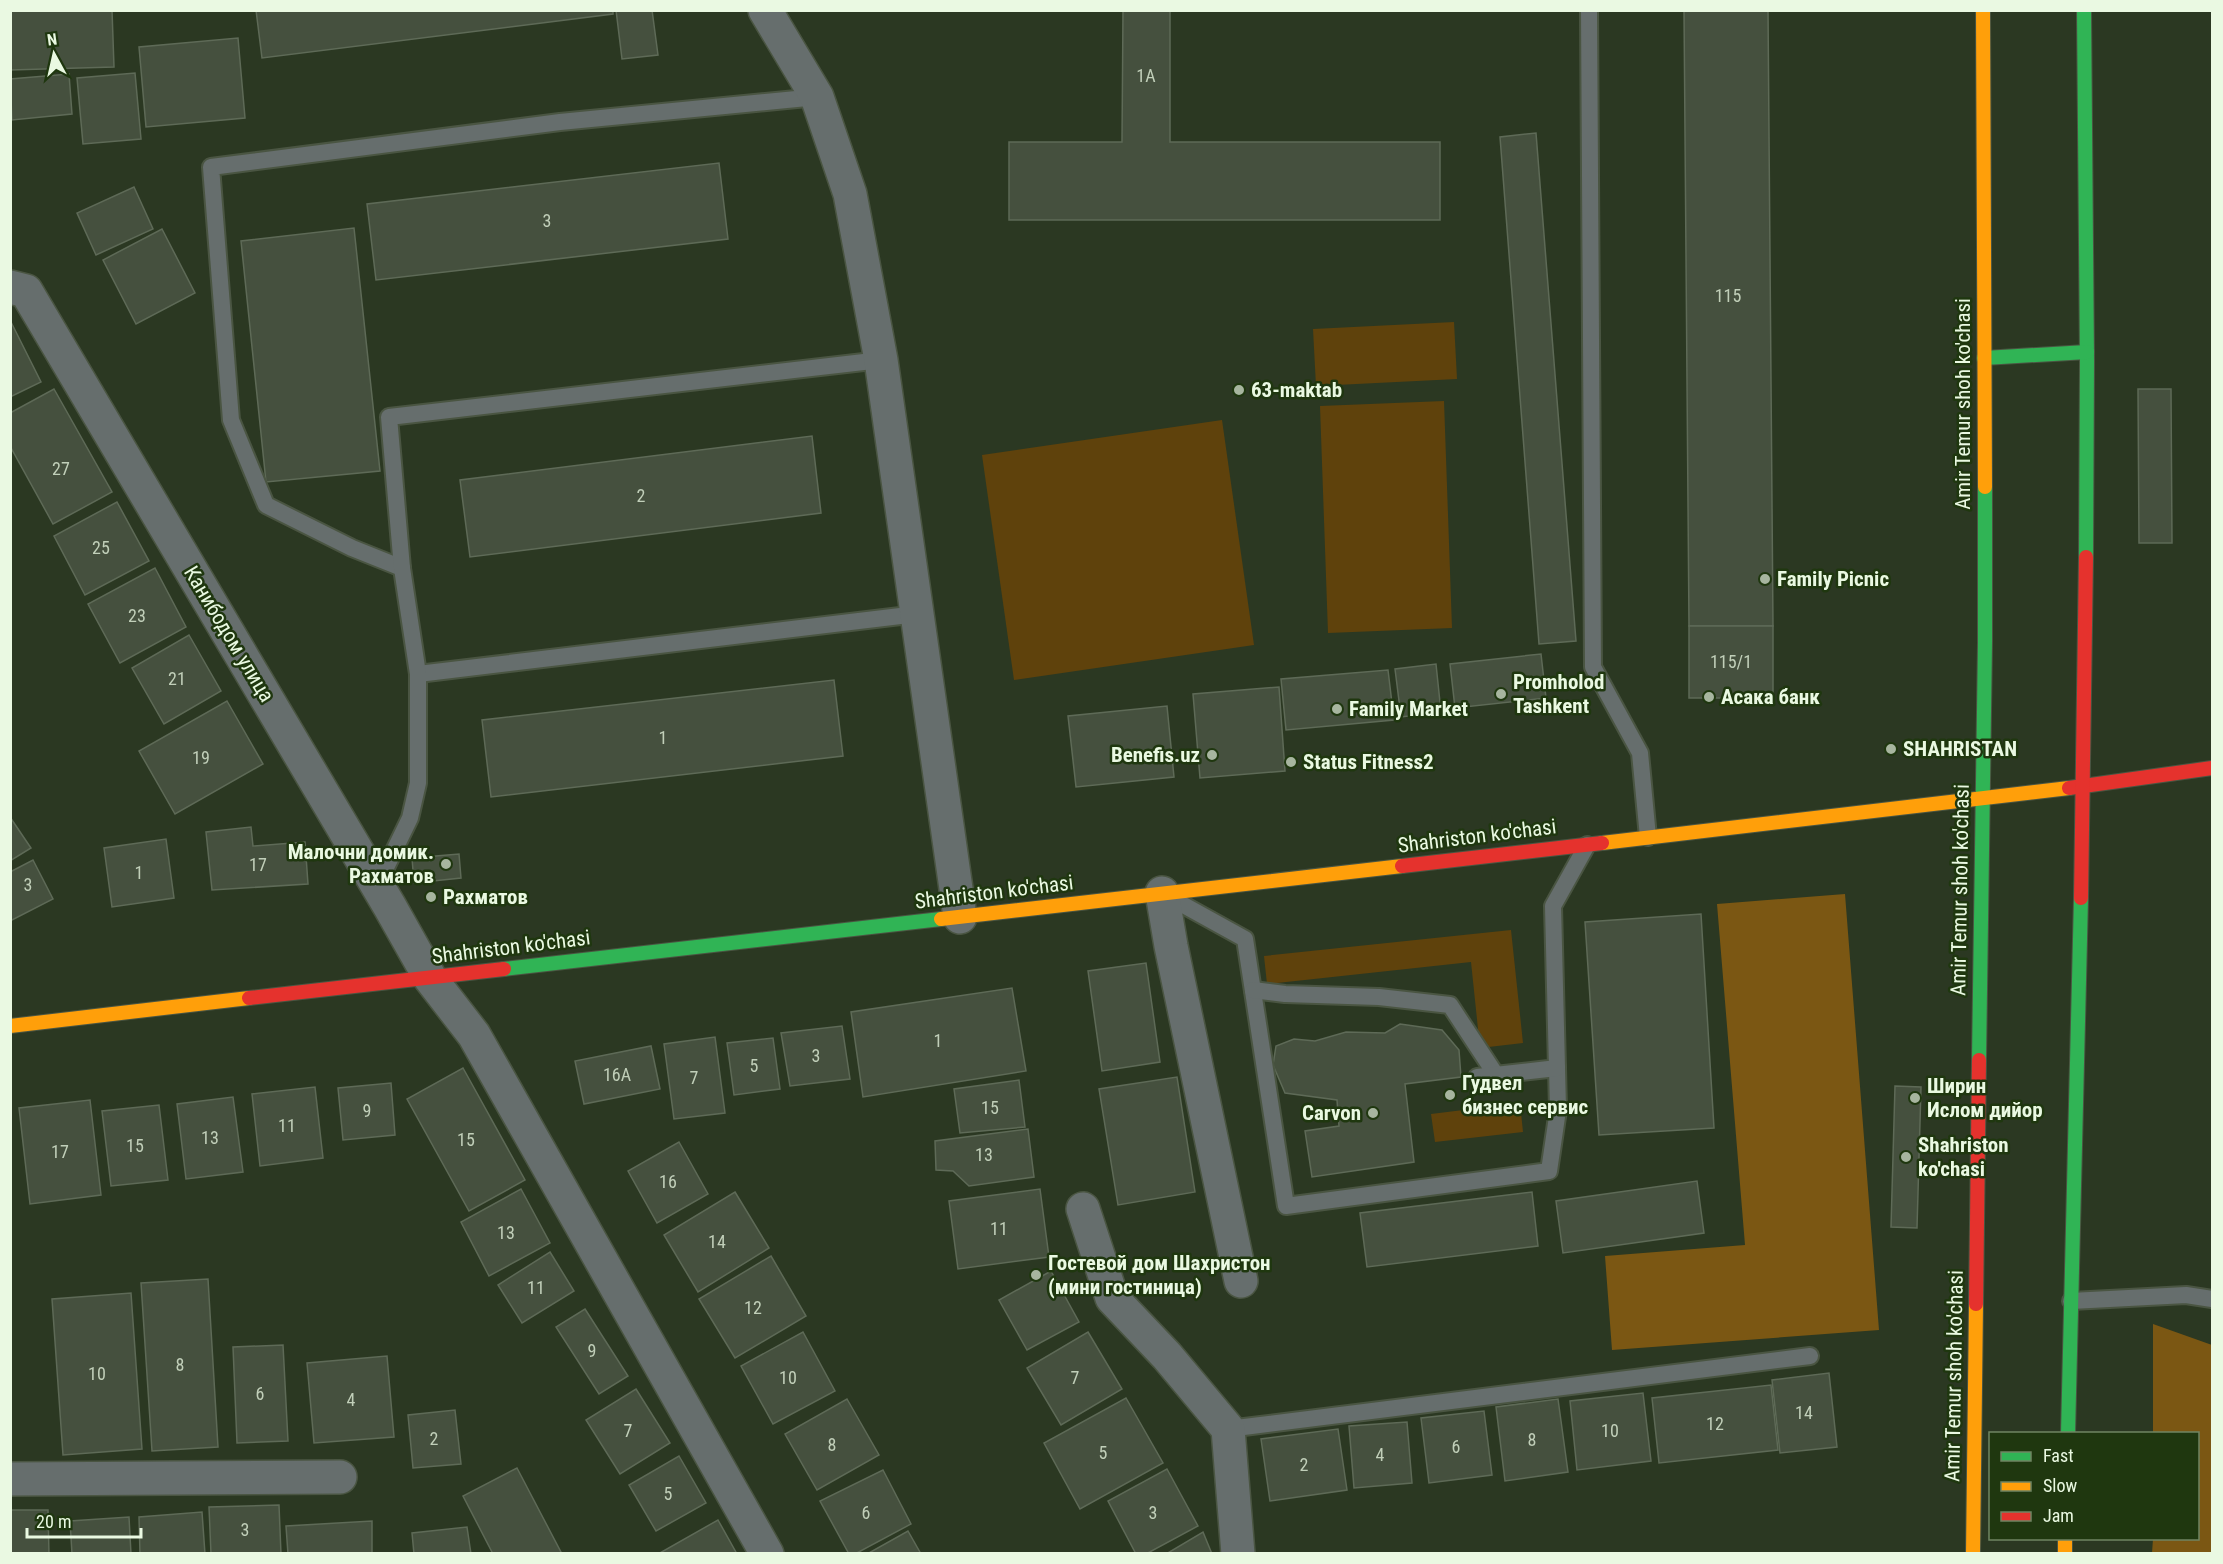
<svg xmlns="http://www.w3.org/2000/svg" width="2223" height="1564" font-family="'Roboto Condensed',sans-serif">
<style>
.green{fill:#5f420c}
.forest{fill:#7b5713}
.building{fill:#45503e;stroke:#5e6a57;stroke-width:1.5}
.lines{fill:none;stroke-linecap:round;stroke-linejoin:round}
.lane-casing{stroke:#4a5542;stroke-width:20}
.street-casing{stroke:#4a5542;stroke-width:36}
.fast-casing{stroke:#4a5542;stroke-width:16}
.slow-casing{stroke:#4a5542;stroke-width:16}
.jam-casing{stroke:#4a5542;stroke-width:16}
.lane{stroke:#666e6d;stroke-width:16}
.street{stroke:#666e6d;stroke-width:33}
.fast{stroke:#30b455;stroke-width:14}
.slow{stroke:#ff9f0a;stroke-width:14}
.jam{stroke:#e5322d;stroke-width:14}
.poi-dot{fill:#a7b59f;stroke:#1f370f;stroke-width:2}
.labels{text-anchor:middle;stroke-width:5;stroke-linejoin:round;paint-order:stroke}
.number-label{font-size:18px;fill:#c1cfb9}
.poi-label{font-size:21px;font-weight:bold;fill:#eaf9e2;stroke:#1f370f;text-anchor:start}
.street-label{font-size:21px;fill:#eaf9e2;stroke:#1f370f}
</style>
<rect width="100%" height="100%" fill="#2b3822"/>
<g class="green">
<polygon points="1454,322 1457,379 1316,386 1313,329"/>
<polygon points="1444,401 1452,628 1328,633 1320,406"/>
<polygon points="1222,420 1254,645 1014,680 982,455"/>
<polygon points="1511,930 1523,1043 1480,1048 1471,962 1267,984 1264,956"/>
<polygon points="1520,1103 1523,1132 1435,1142 1431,1114"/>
</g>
<g class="forest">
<polygon points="1845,894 1879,1330 1612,1350 1605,1256 1745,1245 1717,904"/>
<polygon points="2153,1324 2212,1345 2212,1553 2152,1553 2153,1539 2198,1538 2198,1434 2153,1433"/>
</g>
<g class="building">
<polygon points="10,10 112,10 114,67 10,70"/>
<polygon points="256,10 613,10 613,14 262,58"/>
<polygon points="616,10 652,10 658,55 622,59"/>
<polygon points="1123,10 1170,10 1170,142 1440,142 1440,220 1009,220 1009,142 1122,142"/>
<polygon points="1684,10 1768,10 1773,626 1689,626"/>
<polygon points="238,38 245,118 146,127 139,47"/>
<polygon points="135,73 141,139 83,144 77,78"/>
<polygon points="69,74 72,114 12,120 10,79"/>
<polygon points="1536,133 1576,641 1539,644 1500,137"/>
<polygon points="719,163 728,239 376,280 367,204"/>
<polygon points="134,187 153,229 96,255 77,213"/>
<polygon points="354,228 380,471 266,482 241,241"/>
<polygon points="162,229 195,293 136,324 103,260"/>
<polygon points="10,320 41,382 10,397"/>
<polygon points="54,389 112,492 53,524 10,446 10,413"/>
<polygon points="2138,389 2171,389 2172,543 2139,543"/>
<polygon points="812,436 821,513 470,557 460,480"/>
<polygon points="117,502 149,561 85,595 54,536"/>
<polygon points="155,568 186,627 120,663 88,604"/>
<rect x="1689" y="626" width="84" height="72"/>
<polygon points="189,635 221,691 164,724 132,668"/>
<polygon points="1541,654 1546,698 1455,708 1450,664"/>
<polygon points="1436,664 1441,712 1401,717 1395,669"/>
<polygon points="1388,670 1394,720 1286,730 1281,679"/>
<polygon points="834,680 843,756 491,797 482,720"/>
<polygon points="1279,687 1285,771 1200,778 1193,694"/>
<polygon points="227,701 263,764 175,814 139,751"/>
<polygon points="1167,706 1174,777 1076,787 1068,716"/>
<polygon points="10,817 31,848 10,861"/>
<polygon points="251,827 253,846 305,842 308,884 212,890 206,832"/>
<polygon points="166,839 174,898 112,907 104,848"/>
<polygon points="459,854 461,878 414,883 412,858"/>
<polygon points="33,860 53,899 10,921 10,872"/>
<polygon points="1701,914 1714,1128 1599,1135 1585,922"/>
<polygon points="1146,963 1160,1062 1102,1071 1088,971"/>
<polygon points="1012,988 1026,1071 863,1097 851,1012"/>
<polygon points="1400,1024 1442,1030 1459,1050 1461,1077 1405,1084 1414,1162 1312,1177 1305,1131 1339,1126 1337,1100 1285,1093 1273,1065 1276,1046 1294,1039 1315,1041 1346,1032 1385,1033"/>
<polygon points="842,1026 850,1079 790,1086 781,1033"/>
<polygon points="715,1037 725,1113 674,1119 664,1044"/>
<polygon points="773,1038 780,1089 734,1095 727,1043"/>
<polygon points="651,1046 660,1089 584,1104 575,1061"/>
<polygon points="463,1068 525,1180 469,1211 407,1099"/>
<polygon points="1177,1077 1195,1192 1118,1205 1099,1089"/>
<polygon points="1019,1080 1025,1127 960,1133 954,1089"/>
<polygon points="391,1083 395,1135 343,1140 338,1088"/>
<polygon points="1895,1086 1921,1087 1917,1228 1891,1227"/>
<polygon points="315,1087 323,1158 260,1166 252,1094"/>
<polygon points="233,1097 243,1172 186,1179 177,1104"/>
<polygon points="90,1100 101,1195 30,1204 19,1108"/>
<polygon points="159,1105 168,1180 111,1186 102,1111"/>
<polygon points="1028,1129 1034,1177 969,1186 953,1171 936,1170 935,1141"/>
<polygon points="679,1142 708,1194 657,1223 628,1171"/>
<polygon points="1697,1181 1704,1233 1563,1253 1556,1201"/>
<polygon points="521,1189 550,1243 489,1276 461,1222"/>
<polygon points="1040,1189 1049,1257 958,1269 949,1201"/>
<polygon points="735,1192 769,1248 698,1292 664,1235"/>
<polygon points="1532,1192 1538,1246 1367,1267 1360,1213"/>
<polygon points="550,1252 574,1291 522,1323 498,1285"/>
<polygon points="771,1256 806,1316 735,1358 699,1299"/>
<polygon points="1051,1271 1079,1322 1027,1350 999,1300"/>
<polygon points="208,1279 218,1447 152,1451 141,1283"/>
<polygon points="131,1293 142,1449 63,1455 52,1299"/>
<polygon points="585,1309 628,1376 599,1394 556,1327"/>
<polygon points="803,1332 835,1391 773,1424 741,1366"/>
<polygon points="1088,1332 1122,1389 1061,1425 1027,1368"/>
<polygon points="283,1345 288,1441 237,1443 233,1347"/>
<polygon points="387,1356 394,1437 314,1443 307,1363"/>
<polygon points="1829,1373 1837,1447 1780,1453 1772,1380"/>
<polygon points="1771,1385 1778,1450 1659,1463 1652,1398"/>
<polygon points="636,1389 670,1443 620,1474 586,1420"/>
<polygon points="1643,1393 1651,1461 1577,1470 1570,1401"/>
<polygon points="1126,1398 1163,1463 1080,1509 1044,1443"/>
<polygon points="847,1399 879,1455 817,1490 785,1434"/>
<polygon points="1558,1399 1568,1472 1505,1481 1496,1407"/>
<polygon points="455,1410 461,1464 413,1468 408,1415"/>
<polygon points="1484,1411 1492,1475 1429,1483 1421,1418"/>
<polygon points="1407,1422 1412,1483 1354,1488 1349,1426"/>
<polygon points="1338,1429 1347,1490 1270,1501 1261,1439"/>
<polygon points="679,1456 706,1503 656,1531 629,1485"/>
<polygon points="517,1468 562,1554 493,1554 463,1496"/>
<polygon points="1167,1469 1198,1526 1146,1554 1136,1554 1108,1501"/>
<polygon points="883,1470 911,1524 855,1554 849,1554 820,1501"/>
<polygon points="279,1505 281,1554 211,1554 209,1507"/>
<polygon points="10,1510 48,1510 49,1554 10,1554"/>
<polygon points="202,1512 205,1554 140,1554 139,1517"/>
<polygon points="129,1517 131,1554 72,1554 70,1521"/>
<polygon points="718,1520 737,1554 658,1554"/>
<polygon points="372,1521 372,1554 288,1554 286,1526"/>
<polygon points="467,1527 471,1554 414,1554 412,1533"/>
<polygon points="908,1531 921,1554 867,1554"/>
<polygon points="1203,1532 1212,1554 1166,1554"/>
</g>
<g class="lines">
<defs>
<g id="lane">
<polyline points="1589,10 1593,667 1640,753 1648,837"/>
<polyline points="402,568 352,548 266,505 231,420 211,167 560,122 817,97"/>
<polyline points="418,674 917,614"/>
<polyline points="377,886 410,818 418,783 418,674 402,568 389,417 881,360"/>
<polyline points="1169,897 1245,939 1286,1206 1549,1171 1558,1110 1557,1068"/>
<polyline points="1253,990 1285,994 1379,997 1450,1005 1496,1075"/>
<polyline points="1477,1077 1557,1068 1553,906 1587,845"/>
<polyline points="2071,1301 2186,1295 2212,1299"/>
<polyline points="1228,1429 1810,1356"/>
</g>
<g id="street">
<polyline points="765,10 817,97 850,194 881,360 960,917"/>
<polyline points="10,287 26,291 390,907 430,978 474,1035 767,1554"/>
<polyline points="1162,893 1171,946 1241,1281"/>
<polyline points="1083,1209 1112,1298 1167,1356 1228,1429 1238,1554"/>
<polyline points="10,1479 340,1477"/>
</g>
<g id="fast">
<polyline points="2084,10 2087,361 2086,557"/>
<polyline points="1984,358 2087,352"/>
<polyline points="504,969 941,919"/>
<polyline points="1979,1060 1985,642 1985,487"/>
<polyline points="2068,1434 2081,898"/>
</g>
<g id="slow">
<polyline points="1983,10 1985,487"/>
<polyline points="1602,843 2069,788"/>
<polyline points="941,919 1402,866"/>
<polyline points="10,1026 249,998"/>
<polyline points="2065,1538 2065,1554"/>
<polyline points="1973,1554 1976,1304"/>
</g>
<g id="jam">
<polyline points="2069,788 2212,768"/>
<polyline points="1402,866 1602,843"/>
<polyline points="2081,898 2086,557"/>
<polyline points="249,998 504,969"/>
<polyline points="1976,1304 1979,1060"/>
</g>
</defs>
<use href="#lane" class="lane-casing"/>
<use href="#street" class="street-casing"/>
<use href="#fast" class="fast-casing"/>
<use href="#slow" class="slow-casing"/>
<use href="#jam" class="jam-casing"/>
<use href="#lane" class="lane"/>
<use href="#street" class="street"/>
<use href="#fast" class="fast"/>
<use href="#slow" class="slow"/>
<use href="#jam" class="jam"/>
</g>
<g class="poi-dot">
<circle cx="1239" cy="390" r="6"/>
<circle cx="1765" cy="579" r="6"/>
<circle cx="1501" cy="694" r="6"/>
<circle cx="1709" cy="697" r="6"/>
<circle cx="1337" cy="709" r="6"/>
<circle cx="1891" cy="749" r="6"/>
<circle cx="1212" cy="755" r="6"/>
<circle cx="1291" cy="762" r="6"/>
<circle cx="446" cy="864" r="6"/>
<circle cx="431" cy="897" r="6"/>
<circle cx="1450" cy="1095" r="6"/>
<circle cx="1915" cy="1098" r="6"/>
<circle cx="1373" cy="1113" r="6"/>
<circle cx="1906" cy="1157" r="6"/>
<circle cx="1036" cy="1275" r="6"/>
</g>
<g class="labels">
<g class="number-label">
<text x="1146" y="82">1A</text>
<text x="547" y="227">3</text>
<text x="1728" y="302">115</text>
<text x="61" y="475">27</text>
<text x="641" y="502">2</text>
<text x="101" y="554">25</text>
<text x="137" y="622">23</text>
<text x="1731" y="668">115/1</text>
<text x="177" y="685">21</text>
<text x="663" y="744">1</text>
<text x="201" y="764">19</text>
<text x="258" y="871">17</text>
<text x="139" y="879">1</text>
<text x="28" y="891">3</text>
<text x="938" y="1047">1</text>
<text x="816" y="1062">3</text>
<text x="754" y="1072">5</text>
<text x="617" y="1081">16А</text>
<text x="694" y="1084">7</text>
<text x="990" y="1114">15</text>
<text x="367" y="1117">9</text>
<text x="287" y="1132">11</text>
<text x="210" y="1144">13</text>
<text x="466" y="1146">15</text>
<text x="135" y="1152">15</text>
<text x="60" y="1158">17</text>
<text x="984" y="1161">13</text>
<text x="668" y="1188">16</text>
<text x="999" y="1235">11</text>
<text x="506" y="1239">13</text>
<text x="717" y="1248">14</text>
<text x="536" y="1294">11</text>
<text x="753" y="1314">12</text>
<text x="592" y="1357">9</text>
<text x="180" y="1371">8</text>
<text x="97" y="1380">10</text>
<text x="788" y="1384">10</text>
<text x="1075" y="1384">7</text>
<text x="260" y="1400">6</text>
<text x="351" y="1406">4</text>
<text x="1804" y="1419">14</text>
<text x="1715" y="1430">12</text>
<text x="628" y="1437">7</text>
<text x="1610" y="1437">10</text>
<text x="434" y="1445">2</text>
<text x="1532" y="1446">8</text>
<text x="832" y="1451">8</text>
<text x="1456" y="1453">6</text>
<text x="1103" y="1459">5</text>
<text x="1380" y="1461">4</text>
<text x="1304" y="1471">2</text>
<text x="668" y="1500">5</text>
<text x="866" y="1519">6</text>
<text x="1153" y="1519">3</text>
<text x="245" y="1536">3</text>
</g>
<g class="poi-label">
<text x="1251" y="397">63-maktab</text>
<text x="1777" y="586">Family Picnic</text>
<text x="1513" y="689">Promholod<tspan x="1513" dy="24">Tashkent</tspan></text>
<text x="1721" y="704">Асака банк</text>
<text x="1349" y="716">Family Market</text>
<text x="1903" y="756">SHAHRISTAN</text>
<text x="1200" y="762" text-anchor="end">Benefis.uz</text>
<text x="1303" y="769">Status Fitness2</text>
<text x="434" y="859" text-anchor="end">Малочни домик.<tspan x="434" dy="24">Рахматов</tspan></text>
<text x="443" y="904">Рахматов</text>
<text x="1462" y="1090">Гудвел<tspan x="1462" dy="24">бизнес сервис</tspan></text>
<text x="1927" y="1093">Ширин<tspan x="1927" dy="24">Ислом дийор</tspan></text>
<text x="1361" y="1120" text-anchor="end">Carvon</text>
<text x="1918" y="1152">Shahriston<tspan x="1918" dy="24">ko'chasi</tspan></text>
<text x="1048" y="1270">Гостевой дом Шахристон<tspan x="1048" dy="24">(мини гостиница)</tspan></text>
</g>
<g class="street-label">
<text transform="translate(1963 404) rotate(-90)" y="7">Amir Temur shoh ko'chasi</text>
<text transform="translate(229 634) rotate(59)" y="7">Канибодом улица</text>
<text transform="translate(1477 836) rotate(-7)" y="7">Shahriston ko'chasi</text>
<text transform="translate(1960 890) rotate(-89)" y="7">Amir Temur shoh ko'chasi</text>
<text transform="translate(994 892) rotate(-7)" y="7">Shahriston ko'chasi</text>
<text transform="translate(511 947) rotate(-7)" y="7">Shahriston ko'chasi</text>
<text transform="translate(1954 1376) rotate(-89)" y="7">Amir Temur shoh ko'chasi</text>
</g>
</g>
<rect width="2223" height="1564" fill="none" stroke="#eaf9e2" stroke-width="24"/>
<rect x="1989" y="1432" width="210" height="108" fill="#1f370f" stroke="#708563" stroke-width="1.5"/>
<rect x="2001" y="1452" width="30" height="9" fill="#30b455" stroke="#708563" stroke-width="1.5"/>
<text x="2043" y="1462" font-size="18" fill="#eaf9e2">Fast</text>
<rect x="2001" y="1482" width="30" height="9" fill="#ff9f0a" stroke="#708563" stroke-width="1.5"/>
<text x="2043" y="1492" font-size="18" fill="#eaf9e2">Slow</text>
<rect x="2001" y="1512" width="30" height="9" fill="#e5322d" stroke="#708563" stroke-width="1.5"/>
<text x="2043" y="1522" font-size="18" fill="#eaf9e2">Jam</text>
<g transform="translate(54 54) rotate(352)" stroke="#1f370f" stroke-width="4.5" paint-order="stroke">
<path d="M0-4.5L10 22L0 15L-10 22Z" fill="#eaf9e2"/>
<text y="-9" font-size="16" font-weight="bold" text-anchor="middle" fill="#eaf9e2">N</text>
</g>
<path d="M27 1528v9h114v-9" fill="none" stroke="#eaf9e2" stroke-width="3"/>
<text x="36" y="1528" font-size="18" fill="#eaf9e2" stroke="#1f370f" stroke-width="4.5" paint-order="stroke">20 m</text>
</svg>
